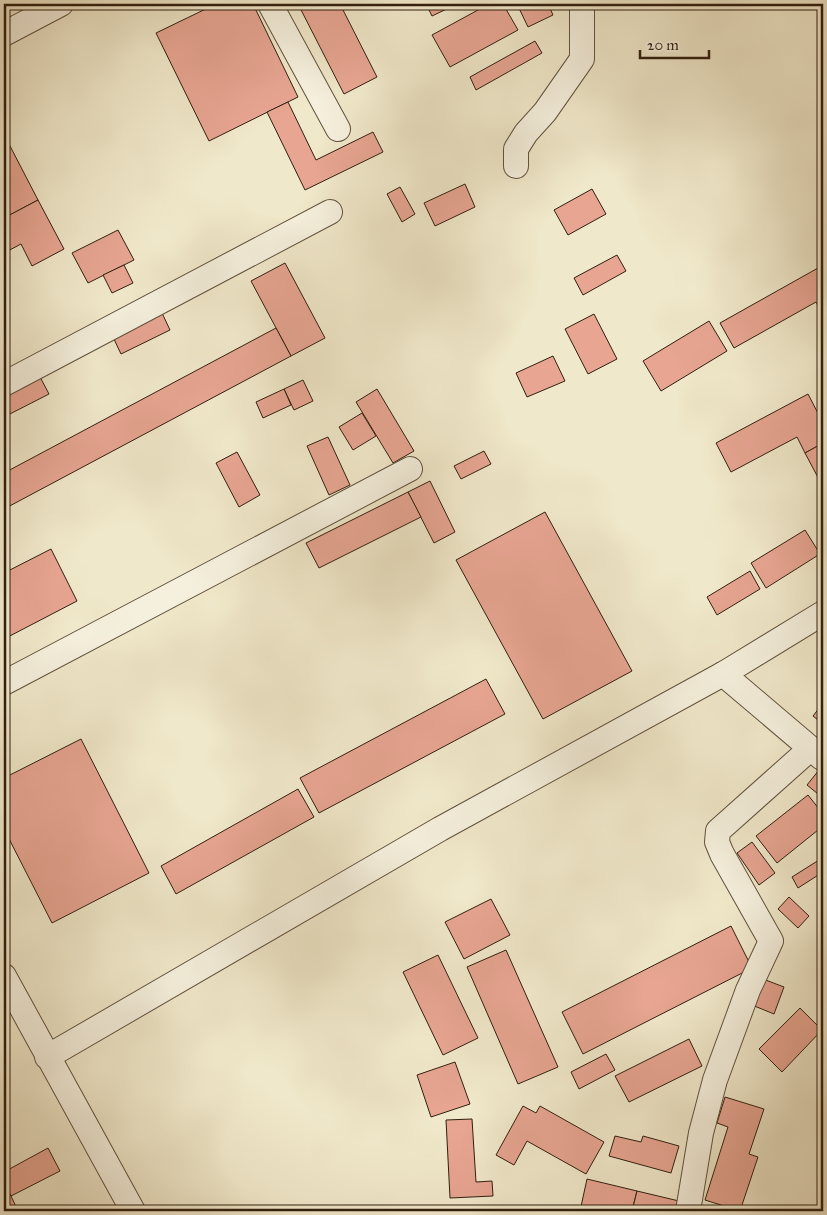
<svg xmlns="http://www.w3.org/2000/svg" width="827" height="1215" font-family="'IM FELL Great Primer',serif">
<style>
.building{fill:#e7a592;stroke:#311f0f}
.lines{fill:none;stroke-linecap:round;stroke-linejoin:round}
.minor-casing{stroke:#61513e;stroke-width:26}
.minor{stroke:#f5f0dd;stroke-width:24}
</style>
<rect width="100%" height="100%" fill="#f0e8ca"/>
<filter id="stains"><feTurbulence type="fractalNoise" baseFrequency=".004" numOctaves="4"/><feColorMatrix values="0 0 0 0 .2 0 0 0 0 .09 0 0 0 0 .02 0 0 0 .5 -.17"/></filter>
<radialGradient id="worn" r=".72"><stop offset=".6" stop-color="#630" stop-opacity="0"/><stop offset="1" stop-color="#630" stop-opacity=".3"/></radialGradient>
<g class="building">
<polygon points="216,4 253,4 298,97 209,141 156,33"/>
<polygon points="298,4 340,4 377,77 344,94"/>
<polygon points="426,4 452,4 453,6 432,16"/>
<polygon points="489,4 503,4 518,30 450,67 432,35"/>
<polygon points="517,4 548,4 553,15 528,27"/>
<polygon points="535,41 542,53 476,90 470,77"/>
<polygon points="288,102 316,160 373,132 383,152 305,190 267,112"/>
<polygon points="4,134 10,146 4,150"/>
<polygon points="10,146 38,200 4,218 4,150"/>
<polygon points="465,184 475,207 435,226 424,203"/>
<polygon points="400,187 415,214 402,222 387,194"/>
<polygon points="592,189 606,214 568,235 554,210"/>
<polygon points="38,200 64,249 32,266 21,244 4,253 4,218"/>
<polygon points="118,230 134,260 88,283 72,253"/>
<polygon points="617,255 626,271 583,295 574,278"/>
<polygon points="285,263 325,338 291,356 251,281"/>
<polygon points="124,265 133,283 112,293 103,275"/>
<polygon points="818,268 823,277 823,315 816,302 734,348 720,323"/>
<polygon points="162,313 170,330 121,354 113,337"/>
<polygon points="594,314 617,359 588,374 565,329"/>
<polygon points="709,321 727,351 661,391 643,361"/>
<polygon points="276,328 291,356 4,509 4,473"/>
<polygon points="553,356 565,381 527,397 516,373"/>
<polygon points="39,375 49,394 4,417 4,393"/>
<polygon points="303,380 313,401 294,410 284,389"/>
<polygon points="284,389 291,405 263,418 256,402"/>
<polygon points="377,389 414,451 393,463 356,402"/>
<polygon points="808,394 823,423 823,443 805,453 797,437 731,472 716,443"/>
<polygon points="362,413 376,436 353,450 339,427"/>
<polygon points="328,437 350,485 329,495 307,446"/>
<polygon points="823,443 823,487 805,453"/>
<polygon points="484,451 491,464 461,479 454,466"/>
<polygon points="237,452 260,495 239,507 216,463"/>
<polygon points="430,481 455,532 434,543 408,492"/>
<polygon points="408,492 421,517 319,568 306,543"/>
<polygon points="545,512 632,671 543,719 456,560"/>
<polygon points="805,530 820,554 766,588 751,563"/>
<polygon points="51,549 77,601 4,639 4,573"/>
<polygon points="750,571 760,589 717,615 707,597"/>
<polygon points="486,679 505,714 319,813 300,778"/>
<polygon points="823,703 823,724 813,716"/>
<polygon points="81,739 149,873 52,923 4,829 4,778"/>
<polygon points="819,770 823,773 823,798 807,785"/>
<polygon points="298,789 314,817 176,894 161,866"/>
<polygon points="808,795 823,814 823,826 777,863 756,836"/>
<polygon points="752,842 775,873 759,885 737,853"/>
<polygon points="819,860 823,866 823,872 798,888 792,877"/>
<polygon points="789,897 809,916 798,928 778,909"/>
<polygon points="491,899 510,935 464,959 445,922"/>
<polygon points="731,926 752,968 583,1054 562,1012"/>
<polygon points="506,950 558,1067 518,1084 467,967"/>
<polygon points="438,955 478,1038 443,1055 403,972"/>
<polygon points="763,979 784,987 774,1014 752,1005"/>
<polygon points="800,1008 822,1030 782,1072 759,1049"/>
<polygon points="689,1039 702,1066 629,1102 615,1076"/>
<polygon points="606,1054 615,1070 579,1089 571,1072"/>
<polygon points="455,1062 470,1104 431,1117 417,1075"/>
<polygon points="725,1097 764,1109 749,1154 758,1157 740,1211 705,1200 728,1127 717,1123"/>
<polygon points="523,1106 536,1113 540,1106 604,1142 586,1174 527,1141 514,1165 496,1155"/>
<polygon points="472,1119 476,1182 492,1181 493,1196 450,1198 446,1120"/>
<polygon points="615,1136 641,1142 643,1136 679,1146 671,1173 609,1156"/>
<polygon points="48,1148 60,1171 11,1196 4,1183 4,1172"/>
<polygon points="587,1179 637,1191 632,1211 580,1211"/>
<polygon points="4,1183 11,1196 18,1211 4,1211"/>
<polygon points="637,1191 679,1201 677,1211 632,1211"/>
</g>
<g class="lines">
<defs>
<g id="minor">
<polyline points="270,4 338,129"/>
<polyline points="4,34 61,4"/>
<polyline points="516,166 516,149 526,133 545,112 582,59 582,4"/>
<polyline points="4,384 330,212"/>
<polyline points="723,674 822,758"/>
<polyline points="4,683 410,469"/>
<polyline points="4,976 133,1211"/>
<polyline points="47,1057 440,829 723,674 823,613"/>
<polyline points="688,1211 701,1133 715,1080 748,990 771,941 722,854 717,842 718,831 810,749"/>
</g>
</defs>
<use href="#minor" class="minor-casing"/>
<use href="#minor" class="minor"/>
</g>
<rect width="827" height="1215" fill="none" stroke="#f0e8ca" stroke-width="20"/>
<rect x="5" y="5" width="817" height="1205" fill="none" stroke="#311f0f" stroke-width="2.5"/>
<rect x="10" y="10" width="807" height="1195" fill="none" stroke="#311f0f"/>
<path d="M640 50v8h69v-8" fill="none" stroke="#311f0f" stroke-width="2.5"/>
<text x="647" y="50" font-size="15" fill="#311f0f" stroke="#f5f0dd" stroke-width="4" paint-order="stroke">20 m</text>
<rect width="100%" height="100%" filter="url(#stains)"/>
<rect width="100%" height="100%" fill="url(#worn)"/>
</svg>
